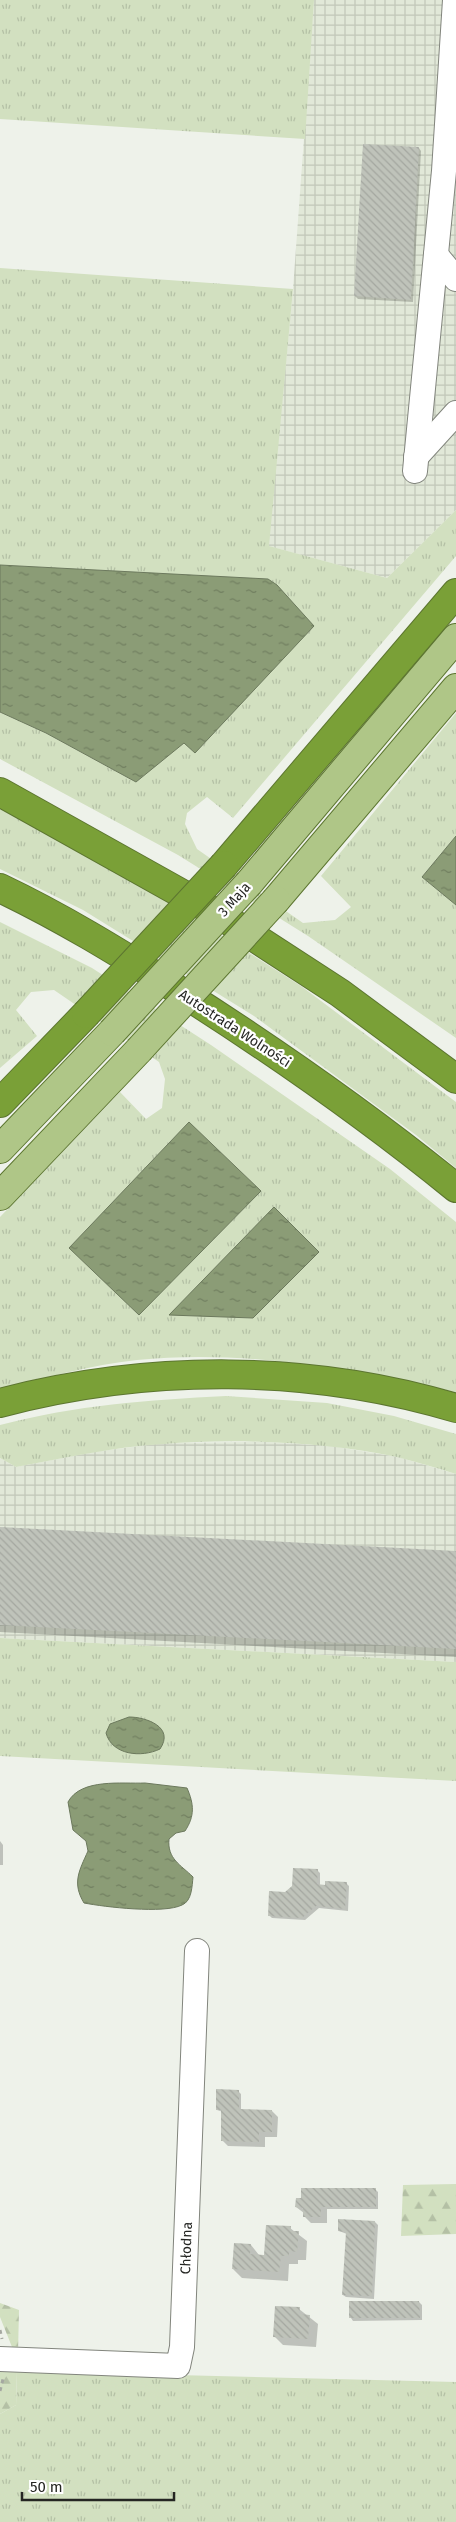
<svg xmlns="http://www.w3.org/2000/svg" width="456" height="2522" font-family="'Fira Sans',sans-serif">
<style>
.industrial{fill:url(#industrial-grid)}
.grass{fill:url(#grass-tufts)}
.forest{fill:url(#forest-firs)}
.water{fill:url(#water-ripples);stroke:#6c795d}
.shadow{fill:#0003}
.building{fill:url(#building-back-hatch)}
.lines{fill:none;stroke-linecap:round;stroke-linejoin:round}
.minor-casing{stroke:#82857d;stroke-width:26}
.major-casing{stroke:#5c7530;stroke-width:30}
.highway-casing{stroke:#5c7530;stroke-width:30}
.path{stroke:#a5a8a1;stroke-width:3;stroke-dasharray:4 4;stroke-linecap:butt}
.minor{stroke:#fff;stroke-width:24}
.major{stroke:#afc687;stroke-width:28}
.highway{stroke:#7aa037;stroke-width:28}
.major-bridge-casing{stroke:#5c7530;stroke-width:30;stroke-linecap:butt}
.highway-bridge-casing{stroke:#5c7530;stroke-width:30;stroke-linecap:butt}
.major-bridge{stroke:#afc687;stroke-width:28}
.highway-bridge{stroke:#7aa037;stroke-width:28}
.labels{text-anchor:middle;stroke-width:4.5;stroke-linejoin:round;paint-order:stroke}
.street-label{font-size:14px;fill:#252623;stroke:#fff}
</style>
<defs>
<pattern id="industrial-grid" width="8" height="8" patternUnits="userSpaceOnUse" patternTransform="scale(1.25)"><rect width="8" height="8" fill="#e1e8d8"/><path d="M0 4h8M4 0v8" fill="none" stroke="#c1c7b9"/></pattern>
<pattern id="grass-tufts" width="24" height="20" patternUnits="userSpaceOnUse" patternTransform="scale(1.25)"><rect width="24" height="20" fill="#d2e0c0"/><path d="M3 7l-1-3M5 7V3M7 7l1-3M15 17l-1-3M17 17v-4M19 17l1-3" fill="none" stroke="#b4c0a5"/></pattern>
<pattern id="forest-firs" width="22" height="20" patternUnits="userSpaceOnUse" patternTransform="scale(1.25)"><rect width="22" height="20" fill="#d2e0c0"/><path d="M5 1l3.5 6h-7zM16 11l3.5 6h-7z" fill="#b4c0a5"/></pattern>
<pattern id="water-ripples" width="26" height="14" patternUnits="userSpaceOnUse" patternTransform="scale(1.25)"><rect width="26" height="14" fill="#8b9c76"/><path d="M2 4q2-2 4 0t4 0M15 11q2-2 4 0t4 0" fill="none" stroke="#717f60"/></pattern>
<pattern id="building-back-hatch" width="6" height="6" patternUnits="userSpaceOnUse" patternTransform="scale(1.25)"><rect width="6" height="6" fill="#bfc3ba"/><path d="M-1 5l2 2M0 0l6 6M5-1l2 2" fill="none" stroke="#a4a7a0"/></pattern>
</defs>
<rect width="100%" height="100%" fill="#eef2ea"/>
<g class="industrial">
<polygon points="314,0 456,0 456,510 387,578 268,546 293,289"/>
<polygon points="266,1442 331,1446 398,1457 456,1474 456,1662 0,1638 0,1458 16,1467 93,1452 163,1443"/>
</g>
<g class="grass">
<polygon points="0,0 314,0 305,139 0,119"/>
<polygon points="0,268 293,289 269,546 387,578 456,510 456,556 233,818 207,797 187,813 185,824 197,849 303,923 335,920 351,907 321,876 456,713 456,836 422,877 456,905 456,1038 308,936 178,855 0,759 0,712 46,733 136,782 184,742 195,753 268,579 0,565"/>
<polygon points="0,808 143,885 301,986 456,1102 456,1168 416,1135 254,1016 83,910 0,869"/>
<path d="M 0,922 L 92,968 L 211,1045 L 390,1169 L 456,1222 L 456,1392 C 354,1369 242,1349 137,1360 C 91,1365 45,1378 0,1389 L 0,1217 L 120,1092 L 146,1119 L 162,1108 L 165,1079 L 159,1062 L 54,990 L 31,992 L 16,1010 L 37,1036 L 0,1068 Z"/>
<path d="M 226,1396 L 327,1403 L 394,1416 L 456,1434 L 456,1474 C 437,1468 417,1462 397,1457 C 325,1442 236,1438 163,1444 C 113,1447 65,1458 16,1467 L 0,1458 L 0,1425 C 77,1405 147,1400 226,1396 Z"/>
<polygon points="0,1638 456,1662 456,1781 0,1756"/>
<polygon points="17,2371 456,2382 456,2522 0,2522 0,2414 16,2405"/>
</g>
<g class="forest">
<polygon points="456,2184 456,2234 401,2236 403,2185"/>
<polygon points="0,2303 19,2310 18,2353 14,2352 0,2317"/>
<polygon points="0,2370 17,2371 16,2405 0,2414"/>
</g>
<g class="water">
<polygon points="0,565 268,579 277,585 314,626 195,753 184,743 136,782 46,733 0,712"/>
<polygon points="456,836 456,905 422,877"/>
<polygon points="189,1122 261,1191 139,1315 69,1248"/>
<polygon points="274,1207 319,1252 253,1318 169,1315"/>
<path d="M 129,1717 C 146,1717 175,1727 160,1749 C 141,1758 112,1755 106,1733 L 110,1724 Z"/>
<path d="M 145,1783 L 187,1788 C 194,1804 195,1816 185,1831 L 176,1833 L 169,1839 C 167,1859 181,1865 193,1877 C 192,1886 192,1901 182,1905 C 164,1914 105,1907 84,1903 C 72,1883 79,1871 88,1851 L 86,1841 L 73,1830 L 68,1802 C 81,1778 122,1784 145,1783 Z"/>
</g>
<g class="shadow">
<polygon points="419,148 421,151 413,302 358,299 355,296"/>
<polygon points="0,1528 456,1553 456,1657 0,1632"/>
<polygon points="0,1841 3,1845 3,1865 0,1865"/>
<polygon points="317,1870 320,1873 320,1886 346,1883 349,1886 348,1911 319,1908 305,1920 272,1918 269,1915 286,1893"/>
<polygon points="238,2091 241,2094 241,2110 272,2111 278,2117 277,2137 265,2137 265,2147 228,2146 222,2140 223,2112 217,2110"/>
<polygon points="375,2189 378,2192 378,2209 327,2209 327,2223 311,2223 305,2217 304,2213 296,2207"/>
<polygon points="375,2222 378,2225 374,2299 346,2297 343,2295 347,2234 339,2231"/>
<polygon points="290,2228 307,2241 306,2260 298,2260 298,2264 289,2264 288,2281 242,2278 233,2269 251,2245 259,2255 266,2256"/>
<polygon points="419,2302 422,2305 422,2320 353,2321 351,2318"/>
<polygon points="299,2309 318,2324 316,2347 283,2345 274,2336"/>
</g>
<g class="building">
<polygon points="363,144 419,147 411,300 354,296"/>
<polygon points="0,1527 456,1551 456,1649 0,1625"/>
<polygon points="293,1868 318,1869 317,1884 325,1885 325,1881 347,1882 345,1909 316,1906 302,1918 268,1916 269,1891 285,1892 292,1886"/>
<polygon points="216,2089 239,2090 239,2109 272,2110 272,2132 259,2132 259,2142 221,2141 221,2110 216,2110"/>
<polygon points="301,2188 376,2188 376,2207 321,2207 321,2217 303,2217 303,2208 295,2207 296,2198 301,2198"/>
<polygon points="338,2219 375,2221 372,2296 342,2295 346,2232 338,2231"/>
<polygon points="266,2225 291,2226 291,2231 299,2231 297,2252 289,2251 289,2256 281,2256 279,2272 232,2269 234,2243 251,2244 250,2254 264,2255"/>
<polygon points="349,2301 419,2301 420,2318 349,2318"/>
<polygon points="275,2306 300,2307 299,2314 310,2315 308,2339 273,2337"/>
</g>
<g class="lines">
<defs>
<g id="minor">
<polyline points="436,255 456,279"/>
<polyline points="416,457 456,413"/>
<polyline points="415,471 444,171 455,0"/>
<polyline points="0,2359 178,2366 182,2347 197,1951"/>
</g>
<g id="major">
<polyline points="249,883 456,638"/>
<polyline points="276,900 456,688"/>
<polyline points="0,1149 112,1032"/>
<polyline points="0,1196 139,1050"/>
</g>
<g id="highway">
<polyline points="0,792 220,915 340,993 456,1079"/>
<polyline points="224,865 456,593"/>
<path d="M 0,888 C 61,917 118,952 175,988 C 273,1050 366,1115 456,1188"/>
<polyline points="0,1103 86,1014"/>
<path d="M 0,1403 C 148,1364 309,1364 456,1408"/>
</g>
</defs>
<use href="#minor" class="minor-casing"/>
<use href="#major" class="major-casing"/>
<use href="#highway" class="highway-casing"/>
<g class="path">
<polyline points="0,2330 2,2339"/>
<polyline points="0,2391 3,2379"/>
</g>
<use href="#minor" class="minor"/>
<use href="#major" class="major"/>
<use href="#highway" class="highway"/>
<defs>
<g id="major-bridge">
<polyline points="112,1032 249,883"/>
<polyline points="139,1050 276,900"/>
</g>
<polyline id="highway-bridge" points="86,1014 224,865"/>
</defs>
<use href="#major-bridge" class="major-bridge-casing"/>
<use href="#highway-bridge" class="highway-bridge-casing"/>
<use href="#major-bridge" class="major-bridge"/>
<use href="#highway-bridge" class="highway-bridge"/>
</g>
<g class="labels">
<g class="street-label">
<text transform="translate(234 899) rotate(-48)" y="5">3 Maja</text>
<text transform="translate(235 1028) rotate(33)" y="5">Autostrada Wolności</text>
<text transform="translate(186 2248) rotate(-88)" y="5">Chłodna</text>
</g>
</g>
<path d="M22 2492v8h152v-8" fill="none" stroke="#252623" stroke-width="2.5"/>
<text x="30" y="2492" font-size="15" fill="#252623" stroke="#ffffff" stroke-width="4" paint-order="stroke">50 m</text>
</svg>
